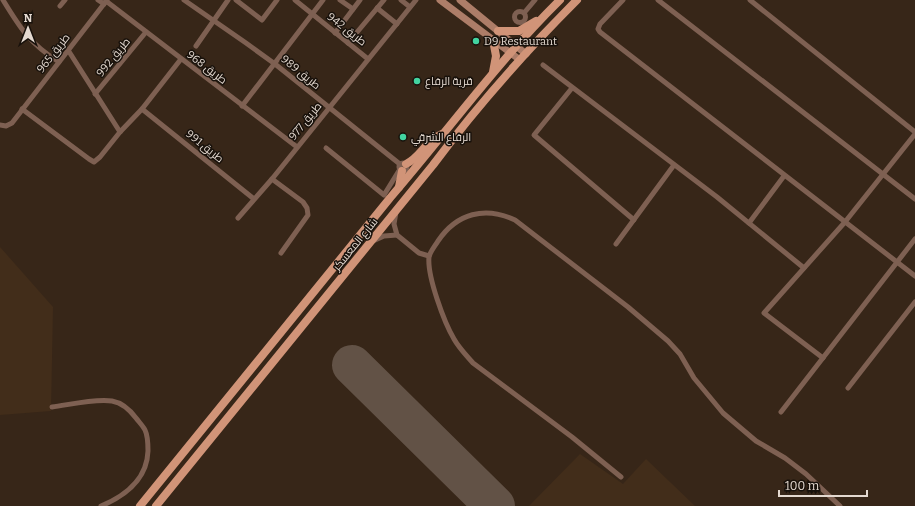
<svg xmlns="http://www.w3.org/2000/svg" width="915" height="506" font-family="Bitter,Cairo,serif">
<style>
.built{fill:#422d1a}
.lines{fill:none;stroke-linecap:round;stroke-linejoin:round}
.runway{stroke:#625246;stroke-width:40}
.street{stroke:#7e6052;stroke-width:5}
.secondary{stroke:#ad7d68;stroke-width:7}
.primary{stroke:#d19478;stroke-width:8}
.poi-dot{fill:#42d4a0;stroke:#18110b;stroke-width:1.5}
.labels{text-anchor:middle;stroke-width:3;stroke-linejoin:round;paint-order:stroke}
.street-label{font-size:11px;fill:#e4d9d0;stroke:#18110b}
.poi-label{font-size:11px;fill:#e4d9d0;stroke:#18110b;text-anchor:start}
</style>
<rect width="100%" height="100%" fill="#372618"/>
<g class="built">
<polygon points="0,247 53,307 51,411 0,415"/>
<polygon points="580,454 623,484 646,459 695,506 529,506"/>
</g>
<g class="lines">
<polyline class="runway" points="352,365 495,506"/>
<g class="street">
<path d="M 3,0 C 20,28 30,44 59,62"/>
<polyline points="98,0 104,4"/>
<polyline points="184,0 246,43 275,64 401,165"/>
<polyline points="236,0 262,20 277,0"/>
<polyline points="295,0 368,59"/>
<polyline points="340,0 353,9"/>
<polyline points="401,0 410,7"/>
<polyline points="623,0 600,24 598,29 600,32 915,276"/>
<polyline points="658,0 915,199"/>
<polyline points="750,0 915,132"/>
<polyline points="106,1 297,147"/>
<polyline points="60,6 65,0"/>
<polyline points="377,8 397,24"/>
<circle cx="520" cy="17" r="5.5"/>
<polyline points="524,13 535,0"/>
<polyline points="335,33 360,0"/>
<polyline points="348,43 384,0"/>
<polyline points="196,46 228,0"/>
<polyline points="68,50 120,132"/>
<polyline points="543,65 717,197 804,268"/>
<polyline points="572,88 534,135 634,220"/>
<polyline points="95,94 146,32"/>
<polyline points="242,106 323,0"/>
<polyline points="22,109 89,159 94,162 100,157 120,132 142,109 181,59"/>
<polyline points="142,109 254,199"/>
<polyline points="0,125 6,126 12,123 107,0"/>
<polyline points="326,148 384,195 400,169"/>
<circle cx="403" cy="167" r="4"/>
<polyline points="272,179 303,202 307,208 308,215 281,253"/>
<polyline points="396,212 394,224 397,235 419,253 429,256"/>
<polyline points="238,218 272,179 416,0"/>
<polyline points="749,223 784,176"/>
<polyline points="373,241 384,236 397,235"/>
<polyline points="616,244 674,165"/>
<polyline points="823,358 764,313 845,222 915,134"/>
<polyline points="848,388 915,302"/>
<path d="M 52,407 C 68,405 96,398 112,401 C 123,403 130,410 136,418 C 139,422 143,426 145,430 C 148,436 148,445 148,451 C 147,479 125,496 101,506"/>
<polyline points="781,412 915,239"/>
<path d="M 621,477 L 572,437 L 473,363 C 466,355 459,348 454,339 C 444,322 427,276 429,257 C 430,252 435,246 438,241 C 457,213 485,206 515,220 L 628,307 L 668,341 L 680,354 L 694,378 L 723,413 L 756,441 L 785,458 L 806,474 L 840,506"/>
</g>
<g class="secondary">
<polyline points="440,0 520,60"/>
<polyline points="460,0 526,54"/>
</g>
<g class="primary">
<polyline points="498,31 519,31 536,21"/>
<polyline points="493,40 496,56 493,72"/>
<path d="M 406,164 C 421,157 425,141 442,134"/>
<polyline points="399,187 402,171"/>
<path d="M 140,506 L 390,198 C 447,132 498,61 560,0"/>
<path d="M 156,506 L 433,165 C 477,106 525,52 577,0"/>
</g>
</g>
<g class="poi-dot">
<circle cx="476" cy="41" r="4"/>
<circle cx="417" cy="81" r="4"/>
<circle cx="403" cy="137" r="4"/>
</g>
<g class="labels">
<g class="street-label">
<text transform="translate(347 29) rotate(38)" y="4">طريق 942</text>
<text transform="translate(53 53) rotate(-52)" y="4">طريق 965</text>
<text transform="translate(113 57) rotate(-51)" y="4">طريق 992</text>
<text transform="translate(207 67) rotate(37)" y="4">طريق 968</text>
<text transform="translate(301 72) rotate(39)" y="4">طريق 989</text>
<text transform="translate(305 121) rotate(-51)" y="4">طريق 977</text>
<text transform="translate(205 146) rotate(39)" y="4">طريق 991</text>
<text transform="translate(355 244) rotate(-51)" y="4">شارع المعسكر</text>
</g>
<g class="poi-label">
<text x="484" y="45">D9 Restaurant</text>
<text x="425" y="85">قرية الرفاع</text>
<text x="411" y="141">الرفاع الشرقي</text>
</g>
</g>
<g transform="translate(28 28)" stroke="#18110b" stroke-width="3" paint-order="stroke">
<path d="M0-3L7 15L0 10L-7 15Z" fill="#e4d9d0"/>
<text y="-6" font-size="11" font-weight="bold" text-anchor="middle" fill="#e4d9d0">N</text>
</g>
<path d="M779 490v6h88v-6" fill="none" stroke="#e4d9d0" stroke-width="2"/>
<text x="785" y="490" font-size="12" fill="#e4d9d0" stroke="#18110b" stroke-width="3" paint-order="stroke">100 m</text>
</svg>
